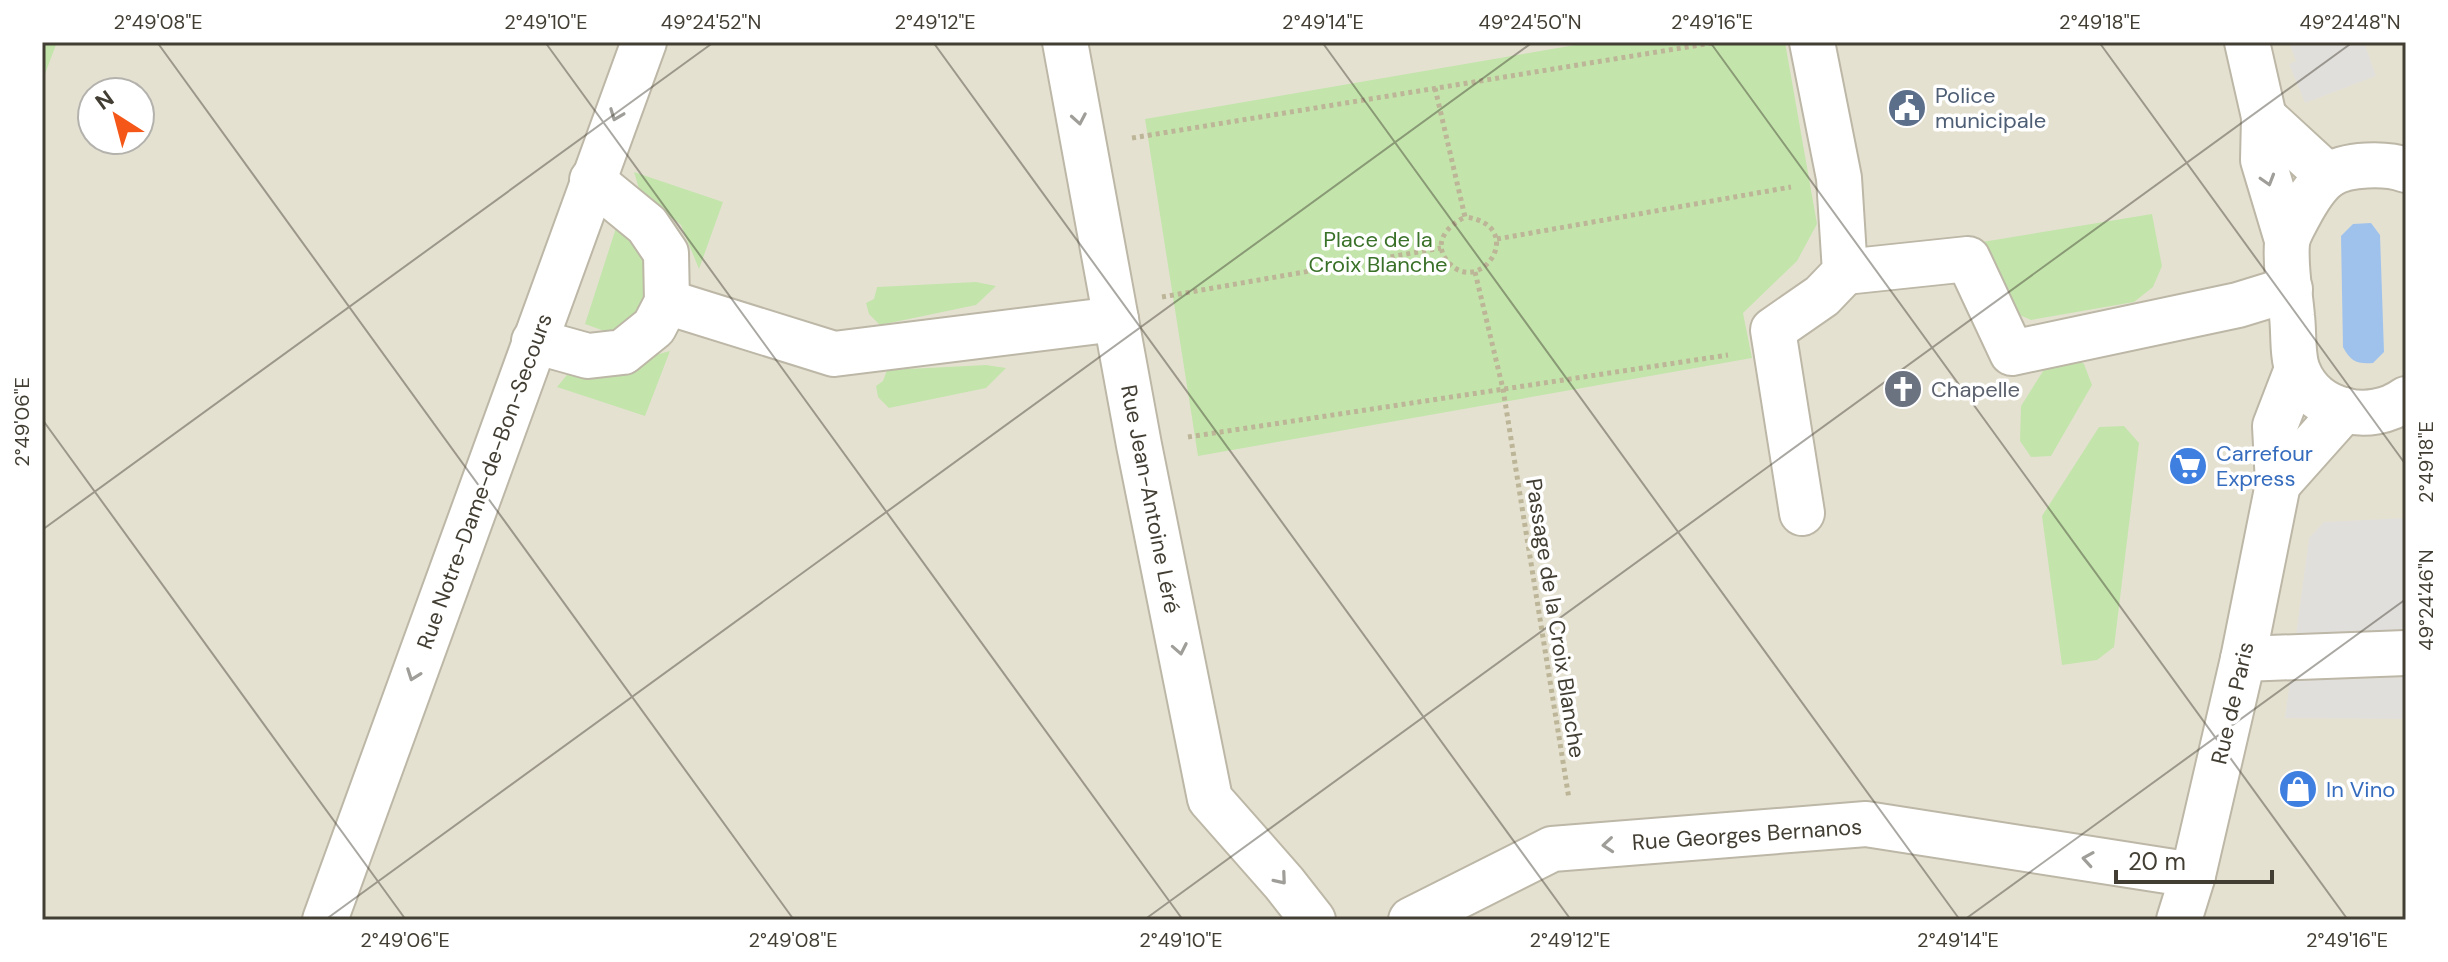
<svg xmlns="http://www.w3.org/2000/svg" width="2448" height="962" font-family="'DM Sans',sans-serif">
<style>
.residential{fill:#e5e1d1;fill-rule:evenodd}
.green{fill:#c3e5ac}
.parking{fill:#e1dfdb}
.water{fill:#9fc2ed}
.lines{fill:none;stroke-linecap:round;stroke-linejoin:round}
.minor-casing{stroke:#bcb7a6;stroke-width:48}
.path{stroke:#bdb597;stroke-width:5;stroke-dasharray:4 4;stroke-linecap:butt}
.minor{stroke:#fff;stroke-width:44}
.oneway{stroke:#a09e99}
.ticks{fill:none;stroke:#423e33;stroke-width:2;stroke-opacity:0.45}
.labels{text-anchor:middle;stroke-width:7;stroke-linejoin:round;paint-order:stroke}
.service-label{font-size:22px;fill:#4e5e75;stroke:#fff;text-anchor:start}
.park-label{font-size:22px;fill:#3a7129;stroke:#fff}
.worship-label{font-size:22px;fill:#5b616d;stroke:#fff;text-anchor:start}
.shop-label{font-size:22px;fill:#366cbe;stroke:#fff;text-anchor:start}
.street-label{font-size:22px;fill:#423e33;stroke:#fff}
.neatline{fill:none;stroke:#423e33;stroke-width:3}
.ticks-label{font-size:20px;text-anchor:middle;fill:#423e33}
</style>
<rect width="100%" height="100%" fill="#f1eee2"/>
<path class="residential" d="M 42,42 L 2406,42 L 2406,920 L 42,920 ZM 92,92 L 140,92 L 140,140 L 92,140 Z"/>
<g class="green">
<polygon points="42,42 57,42 42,82"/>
<polygon points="1593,42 1785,42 1817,224 1797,261 1743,313 1752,358 1198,456 1145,119"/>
<polygon points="634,172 723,202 699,269 681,225 640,192"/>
<polygon points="2152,214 2162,266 2153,287 2134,302 2031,320 2006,309 1990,288 1982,242"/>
<polygon points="616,228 648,241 657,275 641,319 607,332 585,324"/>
<polygon points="976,282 996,286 976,305 880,325 869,314 866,303 874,299 877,287"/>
<polygon points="670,351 645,416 557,387 576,364 622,364"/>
<polygon points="2070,355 2084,364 2092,385 2051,456 2031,457 2020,441 2021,406 2052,357"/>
<polygon points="986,365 1006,368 986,388 889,408 878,397 876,386 883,381 887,370"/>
<polygon points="2124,426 2139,443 2114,647 2097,660 2062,665 2042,516 2099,427"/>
</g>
<g class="parking">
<polygon points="2289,42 2364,42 2376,76 2305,103 2289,64 2296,61"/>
<polygon points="2406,518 2406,719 2285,718 2309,538 2324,522"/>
</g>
<path class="water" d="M 2371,223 L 2380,235 L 2384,352 L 2373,363 C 2357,364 2351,362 2343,347 L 2341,236 L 2353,224 Z"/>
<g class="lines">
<defs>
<g id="minor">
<polyline points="1065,42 1139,445 1210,799 1284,883 1313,920"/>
<polyline points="2247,42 2264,117 2263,160 2287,240"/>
<polyline points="2264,117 2328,176"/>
<path d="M 2406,170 C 2387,163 2346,163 2328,176 C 2316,185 2306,202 2299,215 C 2295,223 2288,234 2287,243 C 2285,266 2290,293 2292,316 C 2294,333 2292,356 2298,371 C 2315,413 2370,425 2406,399"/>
<polyline points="1845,272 1968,259 2012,353 2238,305 2290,289"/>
<polyline points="667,302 834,354 1116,319"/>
<polyline points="534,341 588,356 623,352 654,327 667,302 666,253 647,225 592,180"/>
<polyline points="2278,484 2344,410"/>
<polyline points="1802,513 1773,330 1822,296 1845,272 1839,178 1812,42"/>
<polyline points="2243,659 2406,653"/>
<polyline points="325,920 644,42"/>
<polyline points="1411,920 1552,849 1866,824 2193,875"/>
<polyline points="2179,920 2193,875 2243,659 2278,484 2275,426 2297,369"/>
</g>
</defs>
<use href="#minor" class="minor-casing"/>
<g class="path">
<path d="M 1435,88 L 1465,217 C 1529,225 1481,299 1448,262 C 1432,243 1447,226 1465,217"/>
<polyline points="1132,138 1718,42"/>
<polyline points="1497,239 1791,187"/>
<polyline points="1475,272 1503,389 1569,799"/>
<polyline points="1162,297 1441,248"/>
<polyline points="1188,437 1728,355"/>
</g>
<use href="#minor" class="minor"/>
</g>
<defs><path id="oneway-chevron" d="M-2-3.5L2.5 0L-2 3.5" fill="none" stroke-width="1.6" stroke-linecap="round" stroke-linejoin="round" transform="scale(2)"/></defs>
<g class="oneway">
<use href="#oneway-chevron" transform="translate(616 115) rotate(111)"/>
<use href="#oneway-chevron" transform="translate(1079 119) rotate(80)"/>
<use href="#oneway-chevron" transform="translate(2268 180) rotate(73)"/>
<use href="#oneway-chevron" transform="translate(1180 649) rotate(79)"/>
<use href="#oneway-chevron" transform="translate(413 675) rotate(110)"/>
<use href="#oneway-chevron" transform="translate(1608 845) rotate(175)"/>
<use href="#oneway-chevron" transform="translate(2088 859) rotate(-171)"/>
<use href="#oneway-chevron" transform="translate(1281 879) rotate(50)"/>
</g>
<path class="ticks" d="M 157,42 L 794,920M 545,42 L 1183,920M 933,42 L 1571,920M 1322,42 L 1960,920M 1710,42 L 2348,920M 2099,42 L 2406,465M 42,419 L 406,920M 42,530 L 714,42M 325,920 L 1533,42M 1144,920 L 2353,42M 1964,920 L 2406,599"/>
<defs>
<symbol id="civic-disc" viewBox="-11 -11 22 22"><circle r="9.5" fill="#5c6f8a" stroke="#fff"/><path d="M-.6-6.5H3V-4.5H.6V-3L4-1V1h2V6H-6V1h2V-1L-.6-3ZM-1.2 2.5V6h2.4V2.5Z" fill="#fff"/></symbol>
<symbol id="church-disc" viewBox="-11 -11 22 22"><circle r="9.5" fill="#6b7280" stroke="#fff"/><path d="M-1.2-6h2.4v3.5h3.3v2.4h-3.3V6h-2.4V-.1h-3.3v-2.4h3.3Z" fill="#fff"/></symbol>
<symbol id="supermarket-disc" viewBox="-11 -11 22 22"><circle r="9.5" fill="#3f7fe0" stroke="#fff"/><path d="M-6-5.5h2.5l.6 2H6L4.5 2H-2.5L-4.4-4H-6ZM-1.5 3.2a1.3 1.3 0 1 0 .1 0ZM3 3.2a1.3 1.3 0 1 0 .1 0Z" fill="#fff"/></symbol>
<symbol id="shop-disc" viewBox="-11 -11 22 22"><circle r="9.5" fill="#3f7fe0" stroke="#fff"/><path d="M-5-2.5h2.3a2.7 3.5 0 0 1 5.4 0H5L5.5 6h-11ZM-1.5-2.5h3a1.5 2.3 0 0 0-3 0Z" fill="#fff"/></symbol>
</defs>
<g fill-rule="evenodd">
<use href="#civic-disc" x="1885" y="86" width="44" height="44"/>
<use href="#church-disc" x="1881" y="367" width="44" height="44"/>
<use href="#supermarket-disc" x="2166" y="444" width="44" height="44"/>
<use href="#shop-disc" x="2276" y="767" width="44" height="44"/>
</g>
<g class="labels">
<g class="service-label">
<text x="1935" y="103">Police<tspan x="1935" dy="25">municipale</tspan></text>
</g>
<g class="park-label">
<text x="1378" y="247">Place de la<tspan x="1378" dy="25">Croix Blanche</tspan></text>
</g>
<g class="worship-label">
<text x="1931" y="397">Chapelle</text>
</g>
<g class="shop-label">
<text x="2216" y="461">Carrefour<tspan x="2216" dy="25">Express</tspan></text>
<text x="2326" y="797">In Vino</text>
</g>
<g class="street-label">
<text transform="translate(484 481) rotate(-70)" y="8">Rue Notre-Dame-de-Bon-Secours</text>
<text transform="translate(1151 499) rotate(79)" y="8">Rue Jean-Antoine Léré</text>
<text transform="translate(1556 618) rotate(81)" y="8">Passage de la Croix Blanche</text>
<text transform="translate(2232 703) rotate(-77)" y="8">Rue de Paris</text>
<text transform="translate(1747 834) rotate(-4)" y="8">Rue Georges Bernanos</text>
</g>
</g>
<rect width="2448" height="962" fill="none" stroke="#ffffff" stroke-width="88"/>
<g transform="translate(116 116) rotate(324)"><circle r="38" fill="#ffffff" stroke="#b3b2ad" stroke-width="2"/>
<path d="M0-6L14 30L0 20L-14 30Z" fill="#f45717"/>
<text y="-12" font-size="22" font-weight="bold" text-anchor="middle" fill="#423e33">N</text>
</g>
<path d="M2116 870v12h156v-12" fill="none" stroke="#423e33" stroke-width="4"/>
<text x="2128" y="870" font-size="24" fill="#423e33" stroke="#ffffff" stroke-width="6" paint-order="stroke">20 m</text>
<rect x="44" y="44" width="2360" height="874" class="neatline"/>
<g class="ticks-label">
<text x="158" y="29">2°49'08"E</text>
<text x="546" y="29">2°49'10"E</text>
<text x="711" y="29">49°24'52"N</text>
<text x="935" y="29">2°49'12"E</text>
<text x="1323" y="29">2°49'14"E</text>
<text x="1530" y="29">49°24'50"N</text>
<text x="1712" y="29">2°49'16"E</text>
<text x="2100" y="29">2°49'18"E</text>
<text x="2350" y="29">49°24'48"N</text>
<text transform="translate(22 422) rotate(-90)" y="7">2°49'06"E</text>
<text transform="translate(2426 462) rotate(-90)" y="7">2°49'18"E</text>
<text transform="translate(2426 600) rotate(-90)" y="7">49°24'46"N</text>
<text x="405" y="947">2°49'06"E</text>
<text x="793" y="947">2°49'08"E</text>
<text x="1181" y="947">2°49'10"E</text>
<text x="1570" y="947">2°49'12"E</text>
<text x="1958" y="947">2°49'14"E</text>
<text x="2347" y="947">2°49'16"E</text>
</g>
</svg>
